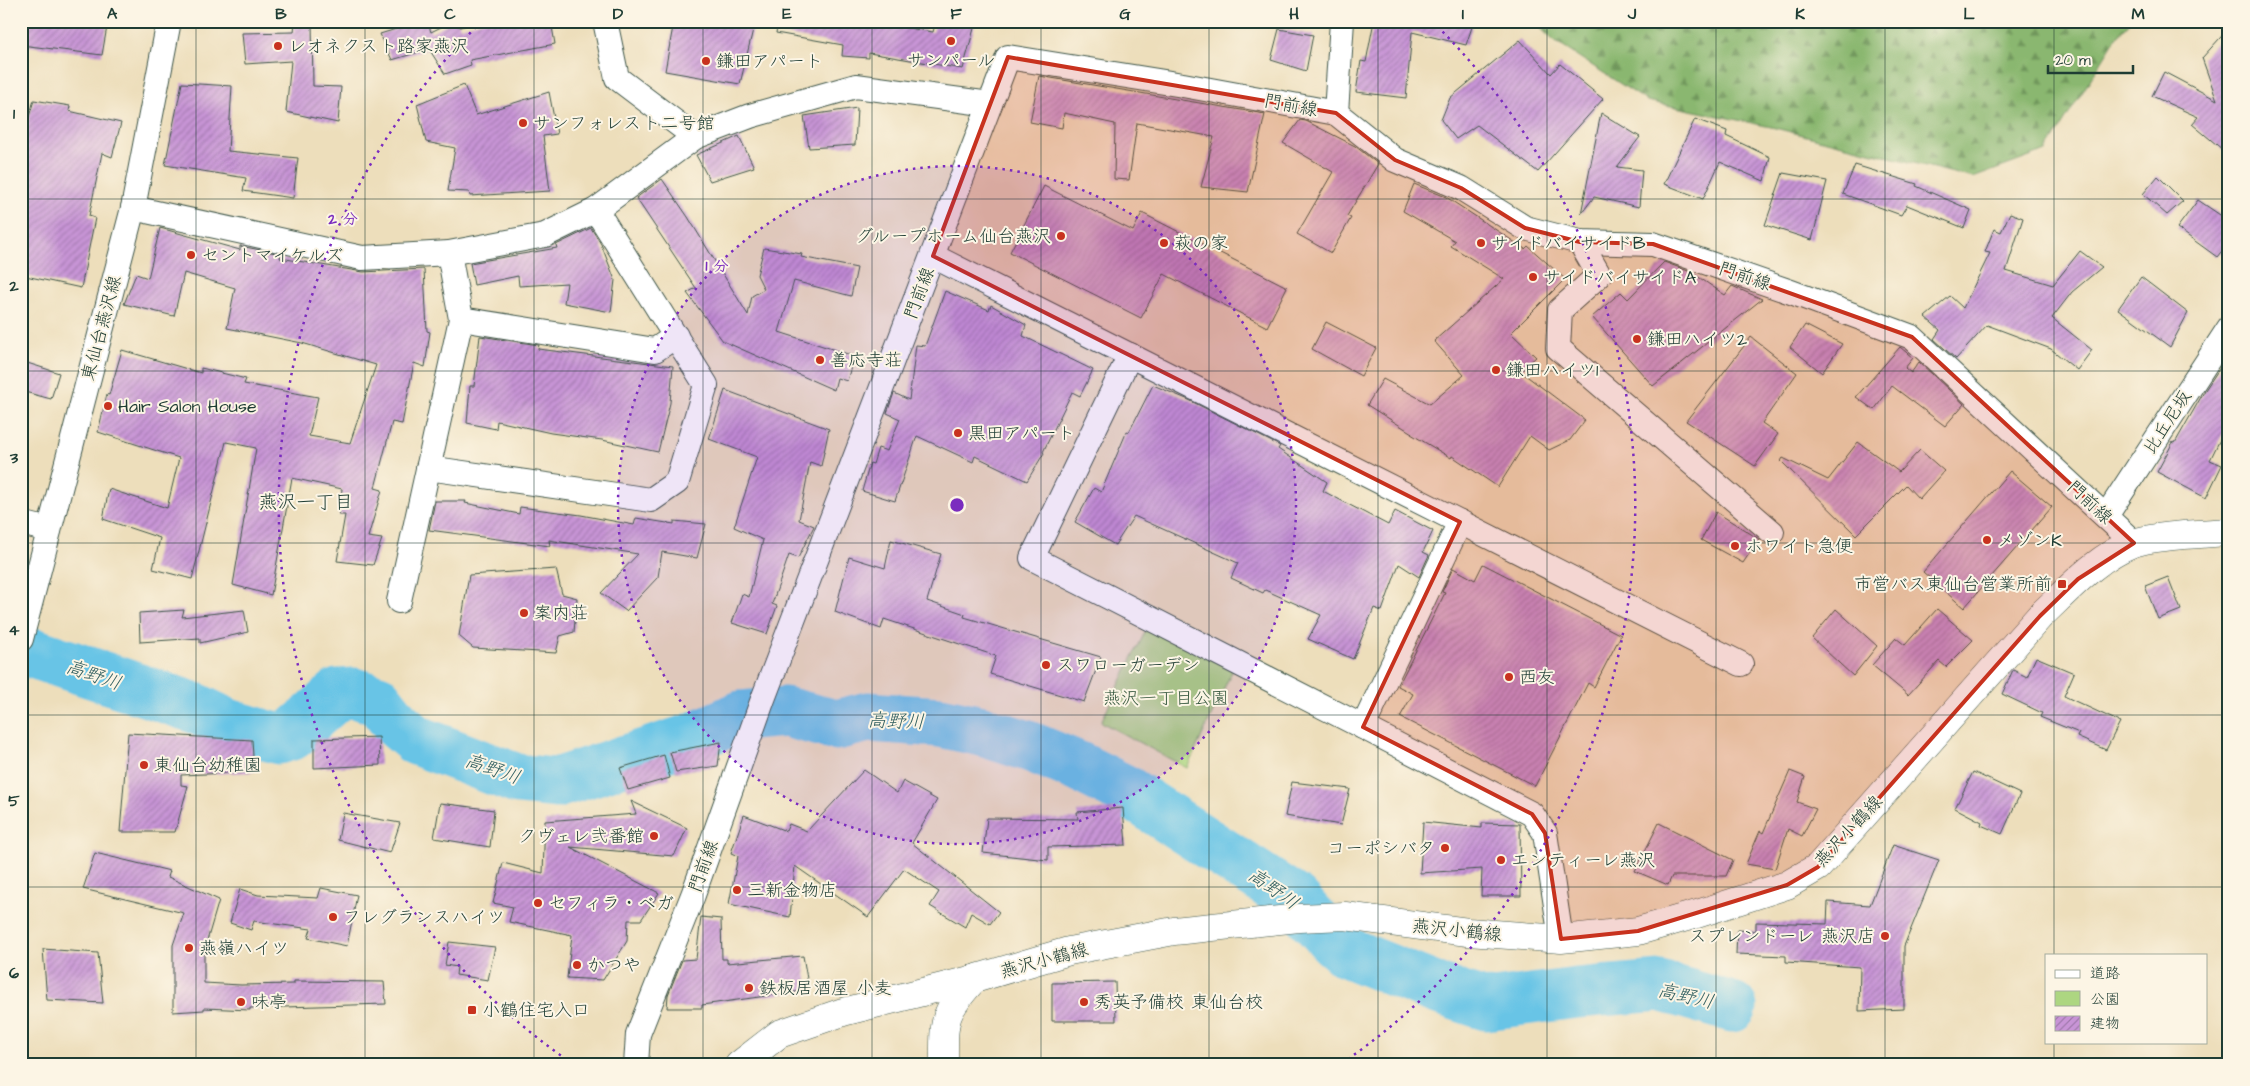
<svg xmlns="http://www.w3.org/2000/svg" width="2250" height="1086" font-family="'Architects Daughter','Klee One',sans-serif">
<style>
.forest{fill:url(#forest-firs);stroke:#547a52}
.park{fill:#add681;stroke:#668a5a}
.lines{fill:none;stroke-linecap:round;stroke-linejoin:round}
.river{stroke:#68c4e6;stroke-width:51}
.building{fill:url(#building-hatch)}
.street-casing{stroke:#3e5548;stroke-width:26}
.secondary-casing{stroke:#3e5548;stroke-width:29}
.street{stroke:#fff;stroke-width:24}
.secondary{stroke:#fff;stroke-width:28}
.marked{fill:#c8321e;fill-opacity:0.2;stroke:#c8321e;stroke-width:4;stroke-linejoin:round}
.grid{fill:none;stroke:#1f3d34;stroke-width:1;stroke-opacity:0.55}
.ring{fill:none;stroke:#7b2cbf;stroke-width:2.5;stroke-dasharray:2.5 5}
.poi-dot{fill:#c8321e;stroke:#fcf5e5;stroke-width:2}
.labels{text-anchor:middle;stroke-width:4;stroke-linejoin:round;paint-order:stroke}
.poi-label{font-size:18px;fill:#1f3d34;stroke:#fcf5e5;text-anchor:start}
.street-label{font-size:18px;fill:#1f3d34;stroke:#fcf5e5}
.park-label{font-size:18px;fill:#3b5c43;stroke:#fcf5e5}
.neighbourhood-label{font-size:19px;fill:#1f3d34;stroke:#fcf5e5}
.water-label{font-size:19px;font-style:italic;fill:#315f60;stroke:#fcf5e5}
.centre{fill:#7b2cbf;stroke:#fcf5e5;stroke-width:2.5}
.ring-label{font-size:15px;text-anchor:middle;font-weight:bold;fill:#7b2cbf;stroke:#fcf5e5;stroke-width:4;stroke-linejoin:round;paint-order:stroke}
.neatline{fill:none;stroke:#1f3d34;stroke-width:2}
.grid-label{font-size:16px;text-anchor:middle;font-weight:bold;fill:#1f3d34}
</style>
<defs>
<pattern id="forest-firs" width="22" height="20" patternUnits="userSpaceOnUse" patternTransform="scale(1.25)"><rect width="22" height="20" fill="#8ab76f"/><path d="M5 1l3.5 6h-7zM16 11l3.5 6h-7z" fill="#70965c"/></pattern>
<pattern id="building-hatch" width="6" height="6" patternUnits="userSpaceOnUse" patternTransform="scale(1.25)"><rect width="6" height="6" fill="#c894d6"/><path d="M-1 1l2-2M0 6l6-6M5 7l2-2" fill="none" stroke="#a27aae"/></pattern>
</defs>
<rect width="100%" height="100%" fill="#fcf5e5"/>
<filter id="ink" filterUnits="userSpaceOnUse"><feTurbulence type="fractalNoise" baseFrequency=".02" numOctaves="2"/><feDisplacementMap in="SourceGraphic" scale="10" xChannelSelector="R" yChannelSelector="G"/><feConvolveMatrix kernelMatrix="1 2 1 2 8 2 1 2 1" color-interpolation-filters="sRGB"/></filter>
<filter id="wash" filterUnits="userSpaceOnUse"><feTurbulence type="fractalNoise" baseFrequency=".0096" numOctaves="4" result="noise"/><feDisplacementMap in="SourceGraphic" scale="20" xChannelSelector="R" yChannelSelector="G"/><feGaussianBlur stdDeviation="1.12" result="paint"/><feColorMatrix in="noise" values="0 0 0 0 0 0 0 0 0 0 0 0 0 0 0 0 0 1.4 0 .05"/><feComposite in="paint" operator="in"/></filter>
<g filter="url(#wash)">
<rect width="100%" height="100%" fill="#eddebb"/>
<polygon class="forest" points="1533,21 2131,21 2116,38 2046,151 1973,178 1771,127 1647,101 1554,41"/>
<polygon class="park" points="1148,626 1233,669 1187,768 1101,722"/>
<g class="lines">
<polyline class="river" points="21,649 195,708 228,724 279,739 292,735 338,694 354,693 378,700 396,723 416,740 517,779 556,783 690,739 741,716 785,712 836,725 868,717 940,722 982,731 1031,747 1079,767 1125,790 1295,900 1333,941 1346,952 1435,988 1486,1005 1577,993 1660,986 1732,1007"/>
</g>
<g id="blocks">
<g class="building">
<polygon points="21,21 108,21 102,55 21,45"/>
<polygon points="295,21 312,21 313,86 341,87 338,123 286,112 291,61 245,64 242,33 294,32"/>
<polygon points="422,21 427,21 431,32 453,21 458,21 460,27 484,21 551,21 555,44 470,60 471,65 445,74 429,49 392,60 380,34"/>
<polygon points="674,21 755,21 740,84 665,71"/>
<polygon points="778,21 864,21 933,32 936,21 976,21 963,69 869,53 869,58 842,56 843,45 776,33"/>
<polygon points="1374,21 1474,21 1466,45 1412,32 1406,98 1356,92 1361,61 1366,62"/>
<polygon points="2229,28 2229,155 2192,124 2198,117 2152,96 2164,72 2217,100 2202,58"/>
<polygon points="1279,29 1313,35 1306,71 1271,60"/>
<polygon points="1520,40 1551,74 1560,64 1603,99 1538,172 1477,125 1456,139 1441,120 1450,98"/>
<polygon points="1039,76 1265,114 1248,192 1201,187 1214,137 1137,123 1129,180 1114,179 1115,124 1064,113 1062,128 1030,122"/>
<polygon points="182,83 232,86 228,151 298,158 293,198 243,191 246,178 165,165"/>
<polygon points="464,85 476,115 549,92 557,134 543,136 550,191 470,196 469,192 448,191 455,148 426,142 417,104"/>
<polygon points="34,100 70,106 69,111 121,123 112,157 102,153 89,216 95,218 81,288 21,275 21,144"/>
<polygon points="857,108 855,145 809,148 804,116"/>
<polygon points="1601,113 1640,137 1617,167 1642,170 1639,207 1594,197 1581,214"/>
<polygon points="1695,119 1727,131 1726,136 1770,157 1764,181 1720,162 1703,199 1664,184"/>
<polygon points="1300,120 1306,121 1355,146 1378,164 1347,216 1351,218 1331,253 1297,234 1333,172 1283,143"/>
<polygon points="739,136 754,167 710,181 696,155"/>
<polygon points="1855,165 1917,184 1916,186 1971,210 1964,228 1907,205 1901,215 1843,194"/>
<polygon points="1783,173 1827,181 1812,240 1765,225"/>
<polygon points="2158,176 2183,201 2167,215 2143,194"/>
<polygon points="662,179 688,217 748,315 752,296 764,289 757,275 764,248 802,254 801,257 857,268 851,296 794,281 779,332 854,356 847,381 837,378 834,390 723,341 687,293 696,288 636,198"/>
<polygon points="1414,184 1446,197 1525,249 1528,246 1565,279 1511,333 1536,357 1520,371 1585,420 1570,440 1549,450 1530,436 1498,487 1452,456 1451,458 1411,434 1412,433 1367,405 1383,379 1430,404 1464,375 1434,341 1504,279 1451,246 1455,241 1403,211"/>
<polygon points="1044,186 1133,231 1142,213 1287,287 1267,327 1164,274 1141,318 1010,252"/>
<polygon points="2198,200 2229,221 2229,242 2217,257 2177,228"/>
<polygon points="2010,213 2023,218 2006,271 2053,285 2080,251 2102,267 2072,292 2052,318 2092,350 2077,370 2051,349 1987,325 1956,359 1934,339 1940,330 1925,317 1950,296 1963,308 1990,253 1985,252 1994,229 2001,232"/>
<polygon points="160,228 240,250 240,246 281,254 280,258 363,272 424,269 427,331 430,332 425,367 414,363 402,424 392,422 375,488 382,490 368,537 382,539 373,565 337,561 345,515 339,515 342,489 292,478 271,595 233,585 256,448 226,442 192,579 153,569 160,538 103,519 109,489 167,508 179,458 98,432 107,394 109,395 122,350 201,373 201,368 246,379 244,384 318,397 309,436 350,443 376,365 302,343 227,328 235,288 184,273 174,316 124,304 136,274 148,278"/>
<polygon points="591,228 601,244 615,280 611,312 564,303 567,283 519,286 518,276 474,285 470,263 557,248 556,245"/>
<polygon points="1664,262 1691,272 1725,295 1732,286 1762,299 1653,386 1592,317 1621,292 1628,299"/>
<polygon points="2141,277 2188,313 2170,347 2118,309"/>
<polygon points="945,291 989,310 991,305 1026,325 1023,336 1093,370 1080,396 1072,392 1043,452 1044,453 1027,481 975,456 973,462 917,436 895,501 862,491 870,463 873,464 878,448 887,451 900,419 887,413 894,393 909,400 916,345 925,346"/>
<polygon points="1326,322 1376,348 1361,376 1312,349"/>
<polygon points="1805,325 1842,344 1822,373 1790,347"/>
<polygon points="480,336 539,345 538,349 673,366 670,403 658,452 602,440 551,433 497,421 496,429 467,423 470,386 474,386"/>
<polygon points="1751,337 1797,373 1762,423 1778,434 1755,466 1686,421"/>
<polygon points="1900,347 1913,358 1905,368 1911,373 1919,362 1964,404 1945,426 1892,386 1874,410 1856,397"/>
<polygon points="2229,354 2229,421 2210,460 2222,465 2206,498 2157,472 2173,442 2175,443 2205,390"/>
<polygon points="21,361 59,373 51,399 21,391"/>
<polygon points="1153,385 1189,400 1280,446 1278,449 1327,482 1323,491 1388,525 1395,511 1433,531 1423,552 1429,555 1419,577 1399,564 1382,611 1374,608 1353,659 1308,639 1321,615 1265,590 1263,593 1231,578 1238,563 1134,516 1115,545 1075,522 1094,488 1101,492 1127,431 1129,432"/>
<polygon points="725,390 829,429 821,466 810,462 799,520 814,526 798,558 789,555 772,604 777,606 767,634 732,623 742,594 749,597 763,540 734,527 757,457 709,439"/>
<polygon points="1858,442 1899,472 1920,450 1944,471 1919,499 1906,485 1856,535 1781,461 1783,458 1828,480"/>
<polygon points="2010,471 2052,507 1964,608 1923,572"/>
<polygon points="435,501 466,501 465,503 519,514 520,507 581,515 634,525 636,518 667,523 668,522 668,523 674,524 674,521 706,524 697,558 662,552 658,577 626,611 601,593 638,554 549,540 550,546 429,530"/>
<polygon points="1716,512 1759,539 1743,563 1701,540"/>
<polygon points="891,540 941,554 927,601 965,614 964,617 1101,657 1084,702 990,674 996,656 884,619 881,629 835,612 849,557 885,568"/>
<polygon points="1483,564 1621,635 1594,687 1588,683 1535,786 1400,717 1413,694 1398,686 1445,593 1442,592 1453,568 1475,580"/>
<polygon points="556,569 562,594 577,598 574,632 560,636 556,653 473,648 459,636 469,575"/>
<polygon points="2168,577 2181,610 2158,619 2145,586"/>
<polygon points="1836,609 1877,646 1853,676 1812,638"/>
<polygon points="1937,609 1973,640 1946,667 1939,661 1908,695 1872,665 1896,638 1905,645"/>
<polygon points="184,610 182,617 244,610 248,632 200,643 200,638 140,642 139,613"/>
<polygon points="2036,657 2074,673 2064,696 2120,722 2106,750 2077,737 2079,733 2040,717 2042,713 2002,694 2013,670 2027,677"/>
<polygon points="128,733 252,740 254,772 181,775 181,785 188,786 175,832 120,832"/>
<polygon points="379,737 380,765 314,768 314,739"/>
<polygon points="721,742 718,766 676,772 670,752"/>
<polygon points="664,755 670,778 628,790 620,768"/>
<polygon points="864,770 897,793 903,781 937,800 912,843 999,912 990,924 971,913 965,927 930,906 939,892 904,869 868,917 795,866 790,917 729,904 738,856 731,853 744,815 786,831 789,824 807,831"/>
<polygon points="1790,771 1805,777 1797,802 1816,809 1802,836 1788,829 1775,869 1746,864 1760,831 1763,833"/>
<polygon points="1973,772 2020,794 2002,834 1981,825 1982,822 1955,808"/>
<polygon points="1292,782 1350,789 1341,825 1285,816"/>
<polygon points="631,801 687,828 674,856 570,847 659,893 641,920 628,920 627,941 603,980 567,978 572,935 509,922 513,907 493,903 503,863 543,873 545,821 636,814"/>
<polygon points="440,803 494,810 490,847 434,838"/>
<polygon points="1123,808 1126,845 1048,847 1048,860 983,853 987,818 1078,819 1077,812"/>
<polygon points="343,813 400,823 390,853 338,840"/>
<polygon points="1423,822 1482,828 1482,823 1520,824 1521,896 1481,896 1482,869 1420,873"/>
<polygon points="1659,823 1733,860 1726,876 1672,876 1668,885 1635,871"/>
<polygon points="1893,845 1939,860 1904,946 1904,1009 1859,1011 1860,967 1786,962 1786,956 1736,954 1737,930 1756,931 1756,922 1827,924 1828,902 1870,905"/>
<polygon points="95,853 170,871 168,877 219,900 204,951 204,983 241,985 294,984 294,981 384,982 386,1004 250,1008 250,1010 204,1008 204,1010 173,1012 173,945 184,913 83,889"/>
<polygon points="321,888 357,895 347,946 308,938 311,929 254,921 251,930 230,923 240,889 258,895 318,898"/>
<polygon points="701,917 721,919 722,959 727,959 727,963 803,956 809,990 702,1005 702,1008 667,1008 668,995 682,960 696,959"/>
<polygon points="449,942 495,947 488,980 456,975 457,967 445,965"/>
<polygon points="43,949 98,953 103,1003 47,1000"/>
<polygon points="1115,982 1116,1021 1052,1021 1052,983"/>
</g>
</g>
</g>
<g filter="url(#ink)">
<use href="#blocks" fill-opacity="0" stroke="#3e5548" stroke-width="1"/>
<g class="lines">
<defs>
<g id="street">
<polyline points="605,21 617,78 695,137"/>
<polyline points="1336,113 1342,21"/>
<polyline points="133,208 362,258 449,253 545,235 596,210 695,137 750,116 856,86 990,104"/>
<polyline points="1580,242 1599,275 1560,310 1558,348 1772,532"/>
<polyline points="933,256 1460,522"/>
<polyline points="461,319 655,350 676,336"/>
<polyline points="1130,355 1032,558 1363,727"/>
<polyline points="428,468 651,500 677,482 706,385 596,210"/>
<polyline points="2106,516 2229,328"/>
<polyline points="21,523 49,530"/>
<polyline points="399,601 461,319 449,253"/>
<polyline points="21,639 133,208 169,21"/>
<polyline points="1561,939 1545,833 1532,814 1363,727 1460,522 1741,664"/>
<polyline points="636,1065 638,1034 693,895 763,699 1008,57 1183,85 1336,113 1395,160 1461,188 1525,228 1580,242 1653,244 1791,292 1912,337 2134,543"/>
</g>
<g id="secondary">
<path d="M 739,1065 L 779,1034 L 843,1012 L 974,979 L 1069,951 L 1174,931 L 1299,918 L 1345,916 L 1468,932 L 1561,939 L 1638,931 L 1697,914 L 1787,885 L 1818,867 L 2040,616 C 2068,590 2097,557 2133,543 C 2156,535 2203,534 2229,532"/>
<path d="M 944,1065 C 944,1019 942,1014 974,979"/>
</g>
</defs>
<use href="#street" class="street-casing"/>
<use href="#secondary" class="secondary-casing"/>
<use href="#street" class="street"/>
<use href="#secondary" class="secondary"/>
</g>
</g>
<path class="marked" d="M 1008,57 L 1336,113 L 1395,160 L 1461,188 L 1525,228 L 1580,242 L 1653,244 L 1912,337 L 2134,543 L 2078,579 L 2040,616 L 1818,867 L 1787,885 L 1638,931 L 1561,939 L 1545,833 L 1532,814 L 1363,727 L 1460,522 L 933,256 Z"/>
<path class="grid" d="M 196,21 L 196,1065M 365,21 L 365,1065M 534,21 L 534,1065M 703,21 L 703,1065M 872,21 L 872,1065M 1041,21 L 1041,1065M 1209,21 L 1209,1065M 1378,21 L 1378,1065M 1547,21 L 1547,1065M 1716,21 L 1716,1065M 1885,21 L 1885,1065M 2054,21 L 2054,955M 21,199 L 2229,199M 21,371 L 2229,371M 21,543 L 2229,543M 21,715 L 2229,715M 21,887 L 2229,887M 2054,1042 L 2054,1065"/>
<circle cx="957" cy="505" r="339" fill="#7b2cbf" fill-opacity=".12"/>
<g class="ring">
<circle cx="957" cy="505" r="339"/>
<path d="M573 1064A678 678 0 0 1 482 21M1432 21A678 678 0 0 1 1341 1064"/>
</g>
<g class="poi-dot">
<circle cx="951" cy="41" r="5"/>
<circle cx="278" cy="46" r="5"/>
<circle cx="706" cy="61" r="5"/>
<circle cx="523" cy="123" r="5"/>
<circle cx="1061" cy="236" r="5"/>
<circle cx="1164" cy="243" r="5"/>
<circle cx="1481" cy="243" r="5"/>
<circle cx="191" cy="255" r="5"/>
<circle cx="1533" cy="277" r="5"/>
<circle cx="1637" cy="339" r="5"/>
<circle cx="820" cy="360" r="5"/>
<circle cx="1496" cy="370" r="5"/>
<circle cx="108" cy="406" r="5"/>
<circle cx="958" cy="433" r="5"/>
<circle cx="1987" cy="540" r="5"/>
<circle cx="1735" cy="546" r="5"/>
<rect x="2057" y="579" width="10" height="10" rx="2.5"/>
<circle cx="524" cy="613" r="5"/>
<circle cx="1046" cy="665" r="5"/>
<circle cx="1509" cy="677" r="5"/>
<circle cx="144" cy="765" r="5"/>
<circle cx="654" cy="836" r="5"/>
<circle cx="1445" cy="848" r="5"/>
<circle cx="1501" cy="860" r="5"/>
<circle cx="737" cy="890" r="5"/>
<circle cx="538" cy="903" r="5"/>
<circle cx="333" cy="917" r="5"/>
<circle cx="1885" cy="936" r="5"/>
<circle cx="189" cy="948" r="5"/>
<circle cx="577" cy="965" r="5"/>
<circle cx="749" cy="988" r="5"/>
<circle cx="241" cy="1002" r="5"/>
<circle cx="1084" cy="1002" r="5"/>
<rect x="467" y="1005" width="10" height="10" rx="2.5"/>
</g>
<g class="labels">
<g class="poi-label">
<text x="288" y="52">レオネクスト路家燕沢</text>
<text x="951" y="66" text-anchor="middle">サンパール</text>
<text x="716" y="67">鎌田アパート</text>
<text x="533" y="129">サンフォレスト二号館</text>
<text x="1051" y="242" text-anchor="end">グループホーム仙台燕沢</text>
<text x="1174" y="249">萩の家</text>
<text x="1491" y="249">サイドバイサイドB</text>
<text x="201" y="261">セントマイケルズ</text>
<text x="1543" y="283">サイドバイサイドA</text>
<text x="1647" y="345">鎌田ハイツ2</text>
<text x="830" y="366">善応寺荘</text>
<text x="1506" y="376">鎌田ハイツ1</text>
<text x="118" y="412">Hair Salon House</text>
<text x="968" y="439">黒田アパート</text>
<text x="1997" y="546">メゾンK</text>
<text x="1745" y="552">ホワイト急便</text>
<text x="2052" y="590" text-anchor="end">市営バス東仙台営業所前</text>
<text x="534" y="619">案内荘</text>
<text x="1056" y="671">スワローガーデン</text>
<text x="1519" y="683">西友</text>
<text x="154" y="771">東仙台幼稚園</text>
<text x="644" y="842" text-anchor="end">クヴェレ弐番館</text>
<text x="1435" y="854" text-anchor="end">コーポシバタ</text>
<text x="1511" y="866">エンティーレ燕沢</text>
<text x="747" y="896">三新金物店</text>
<text x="548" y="909">セフィラ・ベガ</text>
<text x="343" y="923">フレグランスハイツ</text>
<text x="1875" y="942" text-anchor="end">スプレンドーレ 燕沢店</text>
<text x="199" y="954">燕嶺ハイツ</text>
<text x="587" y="971">かつや</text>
<text x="759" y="994">鉄板居酒屋 小麦</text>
<text x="251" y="1008">味亭</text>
<text x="1094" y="1008">秀英予備校 東仙台校</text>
<text x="482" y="1016">小鶴住宅入口</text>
</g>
<g class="street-label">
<text transform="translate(1291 105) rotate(11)" y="6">門前線</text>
<text transform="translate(1745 276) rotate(19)" y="6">門前線</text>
<text transform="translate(919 293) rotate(-69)" y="6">門前線</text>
<text transform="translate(101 328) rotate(-75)" y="6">東仙台燕沢線</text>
<text transform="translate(2167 422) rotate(-57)" y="6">比丘尼坂</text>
<text transform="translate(2090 502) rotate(43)" y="6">門前線</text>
<text transform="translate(1848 831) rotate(-47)" y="6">燕沢小鶴線</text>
<text transform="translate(703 866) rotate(-70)" y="6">門前線</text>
<text transform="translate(1457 930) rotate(6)" y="6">燕沢小鶴線</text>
<text transform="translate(1044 960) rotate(-15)" y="6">燕沢小鶴線</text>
</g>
<g class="park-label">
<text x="1166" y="704">燕沢一丁目公園</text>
</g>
<g class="neighbourhood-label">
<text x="306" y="508">燕沢一丁目</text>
</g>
<g class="water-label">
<text transform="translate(94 674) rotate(19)" y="7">高野川</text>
<text transform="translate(896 720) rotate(2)" y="7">高野川</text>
<text transform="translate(493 768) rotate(19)" y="7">高野川</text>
<text transform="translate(1274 888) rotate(35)" y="7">高野川</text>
<text transform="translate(1686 995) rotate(13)" y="7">高野川</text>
</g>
</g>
<circle cx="957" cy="505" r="8" class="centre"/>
<g class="ring-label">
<text x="343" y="224">2 分</text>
<text x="717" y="271">1 分</text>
</g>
<rect width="2250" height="1086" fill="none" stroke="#fcf5e5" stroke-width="55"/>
<rect x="2045" y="954" width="162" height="90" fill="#fcf5e5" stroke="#a4ab9e"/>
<rect x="2055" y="970" width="25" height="8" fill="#ffffff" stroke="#a4ab9e"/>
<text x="2090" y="978" font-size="15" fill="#1f3d34">道路</text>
<rect x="2055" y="991" width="25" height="15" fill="#add681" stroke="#a4ab9e"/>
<text x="2090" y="1004" font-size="15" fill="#1f3d34">公園</text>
<rect x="2055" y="1016" width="25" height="15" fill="url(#building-hatch)" stroke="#a4ab9e"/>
<text x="2090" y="1028" font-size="15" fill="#1f3d34">建物</text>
<path d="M2048 65v8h85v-8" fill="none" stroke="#1f3d34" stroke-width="2.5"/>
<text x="2055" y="65" font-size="15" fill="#1f3d34" stroke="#fcf5e5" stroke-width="4" paint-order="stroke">20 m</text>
<rect x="28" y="28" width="2194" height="1030" class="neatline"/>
<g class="grid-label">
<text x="112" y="19">A</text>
<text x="281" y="19">B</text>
<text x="450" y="19">C</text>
<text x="618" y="19">D</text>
<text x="787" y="19">E</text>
<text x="956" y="19">F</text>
<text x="1125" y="19">G</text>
<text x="1294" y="19">H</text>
<text x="1463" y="19">I</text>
<text x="1632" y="19">J</text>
<text x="1800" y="19">K</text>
<text x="1969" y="19">L</text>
<text x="2138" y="19">M</text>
<text x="14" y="119">1</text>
<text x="14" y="291">2</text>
<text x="14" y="463">3</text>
<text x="14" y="635">4</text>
<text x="14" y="806">5</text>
<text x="14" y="978">6</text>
</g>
</svg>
